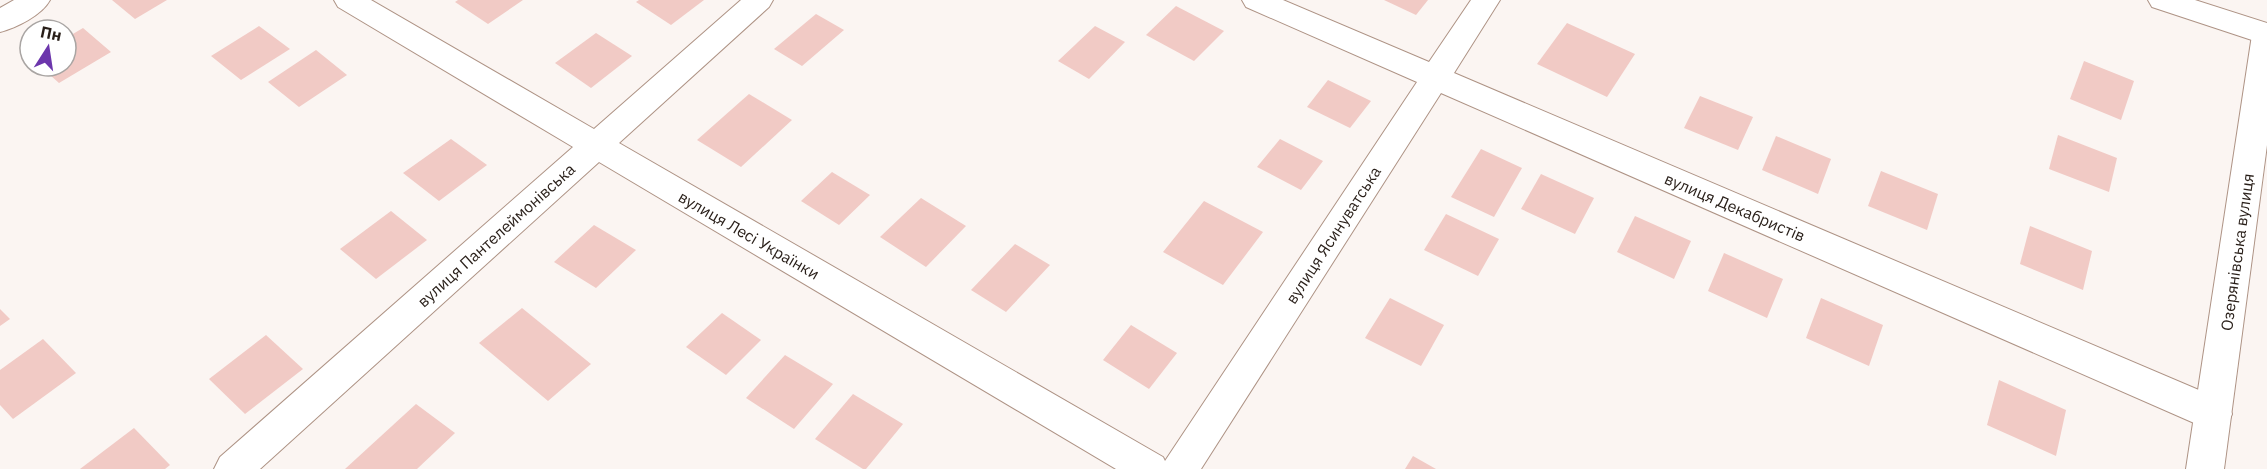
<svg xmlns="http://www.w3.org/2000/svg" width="2267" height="469" font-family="'IBM Plex Sans',sans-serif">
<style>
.building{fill:#f1cac5}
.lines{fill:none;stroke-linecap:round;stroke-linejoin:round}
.minor-casing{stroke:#ae9385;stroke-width:2}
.tertiary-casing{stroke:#ae9385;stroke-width:2}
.minor{fill:#fff;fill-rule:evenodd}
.tertiary{fill:#fff;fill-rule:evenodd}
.labels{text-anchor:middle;stroke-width:5;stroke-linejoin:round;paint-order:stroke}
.street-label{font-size:16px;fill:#281e18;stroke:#fff}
</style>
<rect width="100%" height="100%" fill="#fbf5f2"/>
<g class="building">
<polygon points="112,0 167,0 135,19"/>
<polygon points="458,0 523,0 488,24 455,2"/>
<polygon points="639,0 704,0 671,25 636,2"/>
<polygon points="1384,0 1428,0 1416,15"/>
<polygon points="1176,6 1224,31 1194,61 1146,35"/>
<polygon points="816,14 844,30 802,66 774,49"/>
<polygon points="1567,23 1635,54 1607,97 1537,64"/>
<polygon points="259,26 290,49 241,80 211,56"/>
<polygon points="1095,26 1125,42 1089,79 1058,61"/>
<polygon points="83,28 111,52 59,83 40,66 66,66 66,38"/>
<polygon points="596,33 632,56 591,88 555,63"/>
<polygon points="316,50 347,75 299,107 268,82"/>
<polygon points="2084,61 2134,81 2121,120 2070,99"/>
<polygon points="1328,80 1371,101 1350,128 1307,107"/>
<polygon points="749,94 792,120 741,167 697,140"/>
<polygon points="1700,96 1753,117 1738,150 1684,128"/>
<polygon points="2058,135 2117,158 2109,192 2049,169"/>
<polygon points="1776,136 1831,159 1818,194 1762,170"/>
<polygon points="451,139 487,165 439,201 403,173"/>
<polygon points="1280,139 1323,161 1301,190 1257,167"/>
<polygon points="1481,149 1522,168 1494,217 1451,197"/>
<polygon points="1881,171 1938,194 1927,230 1868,206"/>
<polygon points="832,172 870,195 839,225 801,201"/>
<polygon points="1541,174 1594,198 1575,234 1521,209"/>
<polygon points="921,198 966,226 926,267 880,237"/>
<polygon points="1204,201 1263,232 1223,285 1163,252"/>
<polygon points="391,211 427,240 376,279 340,249"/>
<polygon points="1446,214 1499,239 1478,276 1424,250"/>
<polygon points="1635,216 1691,241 1674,279 1617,252"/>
<polygon points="594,225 636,250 596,288 554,262"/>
<polygon points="2030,226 2092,251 2083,290 2020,264"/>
<polygon points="1015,244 1050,265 1006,312 971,290"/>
<polygon points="1724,253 1783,279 1767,318 1708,291"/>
<polygon points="1390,298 1444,325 1421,366 1365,338"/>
<polygon points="1821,298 1883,325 1869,366 1806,338"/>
<polygon points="522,308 591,364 548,401 479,343"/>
<polygon points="0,309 10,319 0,326"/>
<polygon points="722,313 761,340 726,375 686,347"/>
<polygon points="1131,325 1177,353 1149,389 1103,360"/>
<polygon points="266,335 303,369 245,414 209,379"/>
<polygon points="43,339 76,373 13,419 0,405 0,370"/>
<polygon points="785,355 833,384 794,429 746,398"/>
<polygon points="1999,380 2066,410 2056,456 1987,425"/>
<polygon points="853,394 903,424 866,469 863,469 815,439"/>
<polygon points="416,404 455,433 417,469 345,469"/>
<polygon points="134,428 170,465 165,469 80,469"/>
<polygon points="1413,456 1436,469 1405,469"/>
</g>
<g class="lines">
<defs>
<g id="minor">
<path d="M 14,0 L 50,0 C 42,15 16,28 0,32 L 0,8 Z"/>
<polygon points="334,0 371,0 594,129 741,0 773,0 769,7 619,143 1163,457 1165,461 1417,82 1246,7 1242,0 1283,0 1429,62 1471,0 1500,0 1454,73 2227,402 2232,414 2227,426 2214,430 2201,426 1441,93 1201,469 1116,469 599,162 260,469 214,469 220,457 573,147 338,7"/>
<polygon points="2148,0 2195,0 2267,23 2267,45 2152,7"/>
</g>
<polygon id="tertiary" points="2267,24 2267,145 2224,469 2186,469 2252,35 2257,27"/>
</defs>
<use href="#minor" class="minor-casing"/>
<use href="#tertiary" class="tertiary-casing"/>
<use href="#minor" class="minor"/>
<use href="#tertiary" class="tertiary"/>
</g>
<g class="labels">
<g class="street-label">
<text transform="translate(1735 207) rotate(23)" y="6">вулиця Декабристів</text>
<text transform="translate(496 235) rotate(-42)" y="6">вулиця Пантелеймонівська</text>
<text transform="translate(749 235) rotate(30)" y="6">вулиця Лесі Українки</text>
<text transform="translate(1333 235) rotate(-57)" y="6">вулиця Ясинуватська</text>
<text transform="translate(2237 252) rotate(-82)" y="6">Озерянівська вулиця</text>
</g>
</g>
<g transform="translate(48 48) rotate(12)"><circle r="28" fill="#ffffff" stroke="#a9a5a3" stroke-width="1.5"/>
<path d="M0-4.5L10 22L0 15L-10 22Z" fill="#6c36ac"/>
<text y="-9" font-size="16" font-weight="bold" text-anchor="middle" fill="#281e18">Пн</text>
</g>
</svg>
